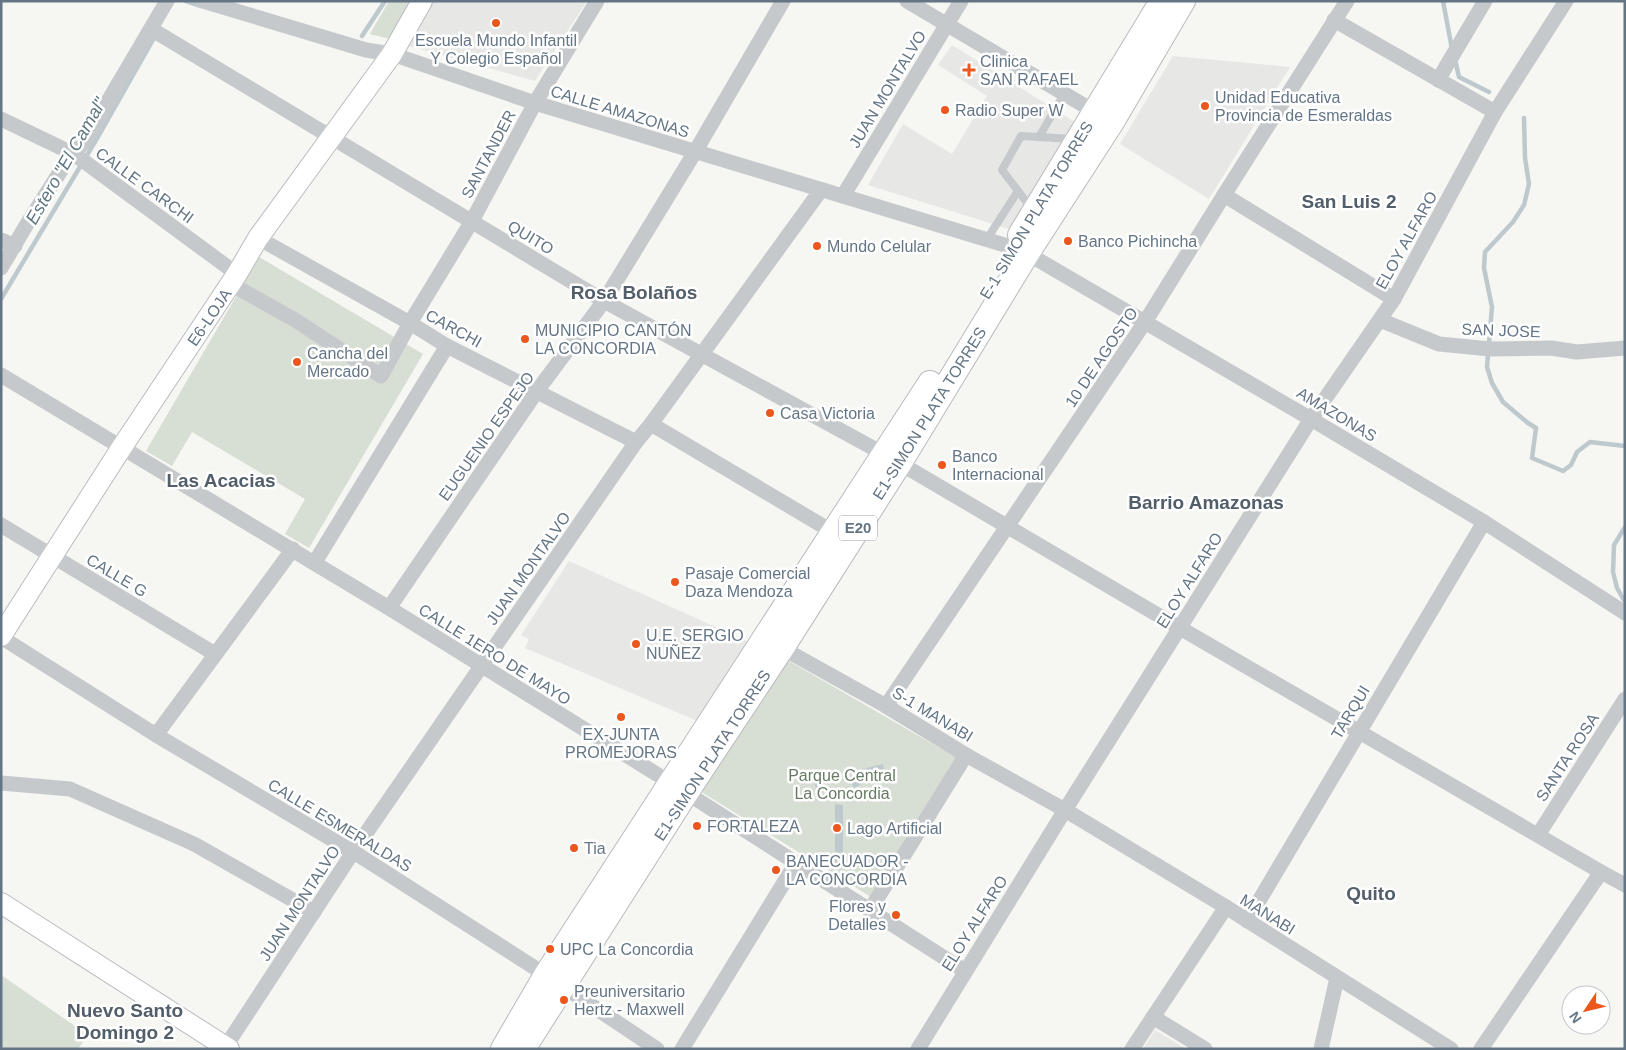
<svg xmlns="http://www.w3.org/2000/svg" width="1626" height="1050" font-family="Arial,sans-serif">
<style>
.built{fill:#e7e8e6}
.green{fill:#d7ded3}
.water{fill:#bec9ce}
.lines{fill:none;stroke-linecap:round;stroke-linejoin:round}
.stream{stroke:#bec9ce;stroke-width:4.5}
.secondary-casing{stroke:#b8bcc1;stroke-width:22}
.trunk-casing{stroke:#b8bbbe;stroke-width:26}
.service{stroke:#c6c9cc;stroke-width:8}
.minor{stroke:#c6c9cc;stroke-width:15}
.secondary{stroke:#fff;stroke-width:20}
.trunk{stroke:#fff;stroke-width:24}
.poi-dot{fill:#eb571d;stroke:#fff;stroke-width:2}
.labels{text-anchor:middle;stroke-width:5;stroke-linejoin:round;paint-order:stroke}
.shield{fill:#fff;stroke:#929eaa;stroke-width:1}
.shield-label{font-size:15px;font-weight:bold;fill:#647585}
.poi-label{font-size:16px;fill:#647585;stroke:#fff;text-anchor:start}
.street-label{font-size:16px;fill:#647585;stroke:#fff}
.park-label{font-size:16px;fill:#677c63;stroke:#fff}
.water-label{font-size:18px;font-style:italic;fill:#5f7782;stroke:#fff}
.quarter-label{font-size:19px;font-weight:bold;fill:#525e6a;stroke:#fff}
</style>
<rect width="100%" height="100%" fill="#f6f6f2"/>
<g class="built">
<polygon points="433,1 587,1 535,81 405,45"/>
<polygon points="952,45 1075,122 1009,229 868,185 903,124 952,154 987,96 938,65"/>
<polygon points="1173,56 1290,67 1209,199 1120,144"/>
<polygon points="569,561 747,641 700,722 525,648 529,639 521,635"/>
<polygon points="1155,1030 1186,1049 1143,1049"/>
</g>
<g class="green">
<polygon points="389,1 412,1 390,39 370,34"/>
<polygon points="259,257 423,354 309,548 285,534 305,499 192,432 172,466 146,451"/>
<polygon points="782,657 957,758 871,897 700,791"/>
<polygon points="1,975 88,1035 78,1049 1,1049"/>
</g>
<g class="water">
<polygon points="883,764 885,774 871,778 854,788 849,779 867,768"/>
<polygon points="822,771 826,771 831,772 820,793 815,786 816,781"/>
<polygon points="835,804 843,805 843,866 835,865"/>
</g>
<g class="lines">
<g class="stream">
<polyline points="186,1 201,6"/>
<polyline points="1443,1 1452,49"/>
<polyline points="362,36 385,1"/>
<polyline points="1455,59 1459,77 1489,92"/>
<polyline points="1524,118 1525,158 1529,184 1524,205 1513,222 1485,252 1484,268 1492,307 1487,367 1492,383 1503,402 1528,423 1536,428 1532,458 1563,471 1571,465 1577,452 1590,442 1625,446"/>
<polyline points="1,299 99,135 154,38"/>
<polyline points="1625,527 1614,545 1613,572 1617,588 1625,602"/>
</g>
<defs>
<g id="secondary">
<polyline points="1,636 122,447 237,274 258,238 392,54 422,1"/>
<polyline points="1,903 229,1049"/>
</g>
<g id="trunk">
<polyline points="1020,235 1162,1"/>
<polyline points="503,1049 546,975 930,383"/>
<polyline points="523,1049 686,793 782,648 899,464 1028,252 1112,122 1183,1"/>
</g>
</defs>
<use href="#secondary" class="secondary-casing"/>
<use href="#trunk" class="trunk-casing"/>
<g class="service">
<polyline points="1039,137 1064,94"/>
<polyline points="1032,209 1002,170 1021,136 1074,139"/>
<polyline points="987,239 1018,191"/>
</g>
<g class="minor">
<polyline points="203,1 366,50 392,54 535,103 1028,252 1035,258 1311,419 1484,522 1625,613"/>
<polyline points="907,1 1102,116"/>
<polyline points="1334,20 1495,112"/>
<polyline points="151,29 604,301 884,454 1180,628 1601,872"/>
<polyline points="1438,80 1485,1"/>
<polyline points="1,119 74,154 237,274"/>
<polyline points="1224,195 1394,299"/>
<polyline points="843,196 961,1"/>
<polyline points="258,238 410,323 447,346 636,442"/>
<polyline points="1,240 15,246"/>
<polyline points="1,268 27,224 65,164 84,142 167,1"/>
<polyline points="231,284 295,320 381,376 410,323 472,221 535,103 597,1"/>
<polyline points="1380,320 1439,344 1490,349 1551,348 1577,352 1625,348"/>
<polyline points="1,375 389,608 671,783 965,971"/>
<polyline points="651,424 833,532"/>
<polyline points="1,525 215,654"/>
<polyline points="315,562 447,346"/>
<polyline points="389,608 537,391 604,301 695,152 783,1"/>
<polyline points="1,637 156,735 360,856 546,975 657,1049"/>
<polyline points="782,648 886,706 966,755 1065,810 1226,907 1451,1049"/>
<polyline points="886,706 1145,322 1224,195 1347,1"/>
<polyline points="156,735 293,549"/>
<polyline points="1,783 70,789 194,844 314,912"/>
<polyline points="1538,835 1625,699"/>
<polyline points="870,910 966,755"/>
<polyline points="1247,921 1484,522"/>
<polyline points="1153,1017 1205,1049"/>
<polyline points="224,1049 353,852 636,442 651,424 821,190"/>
<polyline points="682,1049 796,863"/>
<polyline points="918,1049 1065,810 1311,419 1394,299 1495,112 1566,1"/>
<polyline points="1132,1049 1226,907"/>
<polyline points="1321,1049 1337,978"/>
<polyline points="1481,1049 1601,872 1625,885"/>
</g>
<use href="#secondary" class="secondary"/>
<use href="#trunk" class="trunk"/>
</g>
<g class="poi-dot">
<circle cx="496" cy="23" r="5"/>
<path d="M966.5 62.5h5v5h5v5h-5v5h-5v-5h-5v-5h5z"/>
<circle cx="1205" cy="106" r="5"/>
<circle cx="945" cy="110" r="5"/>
<circle cx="1068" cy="241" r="5"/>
<circle cx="817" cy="246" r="5"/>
<circle cx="525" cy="339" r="5"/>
<circle cx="297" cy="362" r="5"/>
<circle cx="770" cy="413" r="5"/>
<circle cx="942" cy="465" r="5"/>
<circle cx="675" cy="582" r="5"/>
<circle cx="636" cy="644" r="5"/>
<circle cx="621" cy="717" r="5"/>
<circle cx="697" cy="826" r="5"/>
<circle cx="837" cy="828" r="5"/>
<circle cx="574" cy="848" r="5"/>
<circle cx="776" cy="870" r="5"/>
<circle cx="896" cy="915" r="5"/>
<circle cx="550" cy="949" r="5"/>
<circle cx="564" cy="1000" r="5"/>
</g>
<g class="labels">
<rect class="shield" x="839" y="515.5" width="38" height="25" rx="4"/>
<g class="shield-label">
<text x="858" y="533">E20</text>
</g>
<g class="poi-label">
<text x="496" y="46" text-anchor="middle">Escuela Mundo Infantil<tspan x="496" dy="18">Y Colegio Español</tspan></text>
<text x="980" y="67">Clinica<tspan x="980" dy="18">SAN RAFAEL</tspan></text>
<text x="1215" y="103">Unidad Educativa<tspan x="1215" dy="18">Provincia de Esmeraldas</tspan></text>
<text x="955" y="116">Radio Super W</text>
<text x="1078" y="247">Banco Pichincha</text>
<text x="827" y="252">Mundo Celular</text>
<text x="535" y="336">MUNICIPIO CANTÓN<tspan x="535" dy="18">LA CONCORDIA</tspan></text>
<text x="307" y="359">Cancha del<tspan x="307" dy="18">Mercado</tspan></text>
<text x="780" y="419">Casa Victoria</text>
<text x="952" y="462">Banco<tspan x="952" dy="18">Internacional</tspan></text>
<text x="685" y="579">Pasaje Comercial<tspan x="685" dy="18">Daza Mendoza</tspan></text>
<text x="646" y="641">U.E. SERGIO<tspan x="646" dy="18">NUÑEZ</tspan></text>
<text x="621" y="740" text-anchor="middle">EX-JUNTA<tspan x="621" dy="18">PROMEJORAS</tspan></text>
<text x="707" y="832">FORTALEZA</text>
<text x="847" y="834">Lago Artificial</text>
<text x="584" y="854">Tia</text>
<text x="786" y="867">BANECUADOR -<tspan x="786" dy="18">LA CONCORDIA</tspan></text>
<text x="886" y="912" text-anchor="end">Flores y<tspan x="886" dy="18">Detalles</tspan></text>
<text x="560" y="955">UPC La Concordia</text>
<text x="574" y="997">Preuniversitario<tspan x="574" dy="18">Hertz - Maxwell</tspan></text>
</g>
<g class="street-label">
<text transform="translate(887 89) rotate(-59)" y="6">JUAN MONTALVO</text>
<text transform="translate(620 111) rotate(17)" y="6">CALLE AMAZONAS</text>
<text transform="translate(488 154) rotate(-62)" y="6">SANTANDER</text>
<text transform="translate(145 185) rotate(36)" y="6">CALLE CARCHI</text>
<text transform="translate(1036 210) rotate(-59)" y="6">E-1 SIMON PLATA TORRES</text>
<text transform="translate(531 237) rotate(31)" y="6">QUITO</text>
<text transform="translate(1406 240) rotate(-61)" y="6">ELOY ALFARO</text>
<text transform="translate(209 317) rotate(-56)" y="6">E6-LOJA</text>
<text transform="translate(454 328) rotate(29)" y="6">CARCHI</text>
<text transform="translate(1501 330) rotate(2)" y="6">SAN JOSE</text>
<text transform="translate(1101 357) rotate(-56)" y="6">10 DE AGOSTO</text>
<text transform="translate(929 413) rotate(-58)" y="6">E1-SIMON PLATA TORRES</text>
<text transform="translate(1337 414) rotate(31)" y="6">AMAZONAS</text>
<text transform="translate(486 436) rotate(-55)" y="6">EUGUENIO ESPEJO</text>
<text transform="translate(528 568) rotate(-55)" y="6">JUAN MONTALVO</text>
<text transform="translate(117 575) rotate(31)" y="6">CALLE G</text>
<text transform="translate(1189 580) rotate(-58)" y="6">ELOY ALFARO</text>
<text transform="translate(495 654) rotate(32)" y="6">CALLE 1ERO DE MAYO</text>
<text transform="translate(1350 712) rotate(-59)" y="6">TARQUI</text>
<text transform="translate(933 714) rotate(31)" y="6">S-1 MANABI</text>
<text transform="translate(712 755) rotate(-57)" y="6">E1-SIMON PLATA TORRES</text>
<text transform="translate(1567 757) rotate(-57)" y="6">SANTA ROSA</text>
<text transform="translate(340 825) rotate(31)" y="6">CALLE ESMERALDAS</text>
<text transform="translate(299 903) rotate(-57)" y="6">JUAN MONTALVO</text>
<text transform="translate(1268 914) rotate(32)" y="6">MANABI</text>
<text transform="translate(974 923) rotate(-58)" y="6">ELOY ALFARO</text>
</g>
<g class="park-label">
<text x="842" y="781">Parque Central<tspan x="842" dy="18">La Concordia</tspan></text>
</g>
<g class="water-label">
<text transform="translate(66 161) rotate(-60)" y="6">Estero "El Camal"</text>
</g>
<g class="quarter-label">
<text x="1349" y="208">San Luis 2</text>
<text x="634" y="299">Rosa Bolaños</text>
<text x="221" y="487">Las Acacias</text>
<text x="1206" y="509">Barrio Amazonas</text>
<text x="1371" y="900">Quito</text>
<text x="125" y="1017">Nuevo Santo<tspan x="125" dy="22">Domingo 2</tspan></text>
</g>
</g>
<rect width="1626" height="1050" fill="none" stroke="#647585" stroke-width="5"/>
<g transform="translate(1586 1010) rotate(235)"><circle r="24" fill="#ffffff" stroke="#c1c8ce"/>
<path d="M0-4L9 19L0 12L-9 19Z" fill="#eb571d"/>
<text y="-8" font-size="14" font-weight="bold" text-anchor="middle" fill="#647585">N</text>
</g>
</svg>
